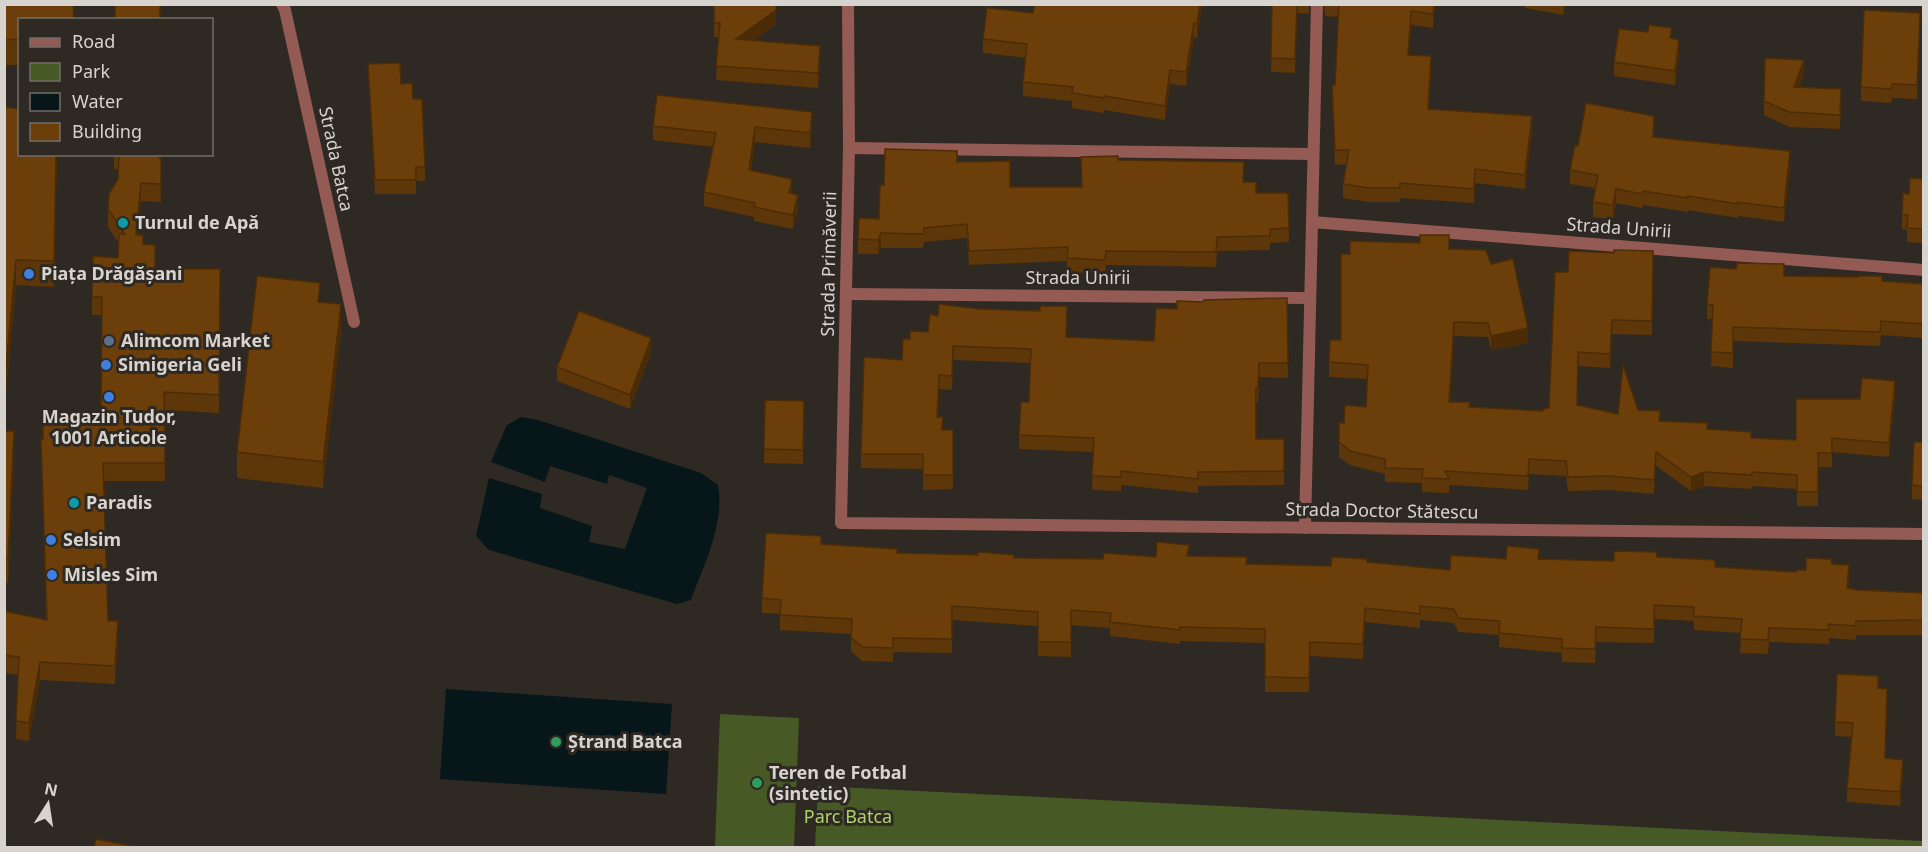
<svg xmlns="http://www.w3.org/2000/svg" width="1928" height="852" font-family="'Noto Sans',sans-serif">
<style>
.green{fill:#475a26}
.water{fill:#071619}
.lines{fill:none;stroke-linecap:round;stroke-linejoin:round}
.street{stroke:#935b53;stroke-width:12}
.wall{fill:#5d3609}
.shaded-wall{fill:#4c2c07}
.building{fill:#6c3f0a;stroke:#4c2c07;stroke-width:1.5}
.culture-dot{fill:#0f9aa8;stroke:#2f2923;stroke-width:2}
.shop-dot{fill:#3f7fe0;stroke:#2f2923;stroke-width:2}
.service-dot{fill:#5c6f8a;stroke:#2f2923;stroke-width:2}
.leisure-dot{fill:#2e9e5b;stroke:#2f2923;stroke-width:2}
.labels{text-anchor:middle;stroke-width:6;stroke-linejoin:round;paint-order:stroke}
.street-label{font-size:18px;fill:#d7d3cf;stroke:#2f2923}
.poi-label{font-size:18px;font-weight:bold;fill:#d7d3cf;stroke:#2f2923;text-anchor:start}
.park-label{font-size:18px;fill:#aed36a;stroke:#2f2923}
</style>
<rect width="100%" height="100%" fill="#2f2923"/>
<g class="green">
<polygon points="720,714 799,718 794,847 715,847"/>
<polygon points="818,786 1923,841 1923,847 815,847"/>
</g>
<g class="water">
<path d="M 521,417 L 538,420 L 701,473 L 718,485 C 725,524 704,564 691,600 L 677,604 L 489,550 L 476,536 L 489,478 L 542,494 L 540,508 L 592,526 L 589,542 L 625,549 L 647,488 L 609,475 L 607,484 L 550,466 L 545,482 L 491,462 L 507,425 Z"/>
<polygon points="446,689 672,704 666,794 440,779"/>
</g>
<g class="lines">
<g class="street">
<polyline points="282,4 285,10 354,322"/>
<polyline points="848,4 849,148 841,523 1924,534"/>
<polyline points="849,148 1313,154"/>
<polyline points="1312,222 1924,270"/>
<polyline points="846,294 1310,298"/>
<polyline points="1305,528 1317,4"/>
</g>
</g>
<g class="wall">
<polygon points="4,4 20,20 20,65 4,65"/>
<polygon points="714,4 776,24 754,40 820,60 818,88 716,80 719,37 714,37"/>
<polygon points="1035,4 1202,4 1197,38 1194,37 1186,86 1170,84 1165,120 1104,110 1104,113 1072,108 1072,101 1023,96 1023,82 1026,58 983,53 983,39 1033,13"/>
<polygon points="1272,4 1309,4 1309,14 1297,13 1295,73 1271,72"/>
<polygon points="1324,4 1435,4 1433,28 1411,25 1409,55 1431,70 1429,109 1532,131 1525,189 1475,183 1474,203 1400,198 1400,202 1369,202 1343,198 1343,184 1346,164 1335,165 1332,99 1332,85 1335,85 1338,17 1325,16"/>
<polygon points="1525,4 1565,4 1563,15 1525,8"/>
<polygon points="1920,27 1917,99 1892,98 1891,103 1861,101 1861,87"/>
<polygon points="1672,38 1679,54 1675,85 1614,76 1614,62"/>
<polygon points="368,64 401,84 413,99 425,167 425,181 416,181 416,194 375,194"/>
<polygon points="1804,74 1799,87 1841,103 1840,129 1789,127 1764,115 1764,101"/>
<polygon points="4,107 57,154 54,287 16,285 4,412"/>
<polygon points="653,126 812,126 810,148 755,142 751,171 792,194 798,209 793,229 754,221 754,217 704,206 704,192 714,147 653,140"/>
<polygon points="1654,130 1654,137 1790,166 1784,222 1738,216 1738,218 1688,210 1688,212 1643,205 1642,208 1616,203 1613,219 1593,217 1593,202 1595,188 1570,184 1570,170 1578,146"/>
<polygon points="114,154 160,154 161,202 141,201 138,235 143,244 155,269 220,269 219,413 164,410 165,481 104,481 108,621 118,639 115,684 40,680 29,741 16,739 18,675 4,673 4,611 46,620 41,439 101,414 102,315 92,315 92,297 118,258 118,242 108,227 108,209 118,179 118,169 114,169"/>
<polygon points="1118,160 1243,182 1256,193 1288,193 1289,242 1270,243 1270,250 1217,251 1216,267 1106,265 1105,274 1067,272 1067,261 969,265 967,238 924,242 923,248 881,248 878,254 858,254 858,239 879,219 884,185 957,162 1010,187 1082,187"/>
<polygon points="1923,179 1923,243 1907,242 1907,230 1902,229 1902,215 1909,194"/>
<polygon points="1449,249 1491,264 1528,343 1491,350 1488,337 1454,336 1450,402 1470,407 1543,411 1549,408 1568,272 1614,253 1653,251 1652,335 1612,334 1610,368 1578,366 1577,405 1618,414 1638,410 1660,421 1751,438 1796,440 1860,399 1895,395 1889,457 1832,452 1832,467 1818,467 1818,506 1797,506 1797,489 1752,486 1752,489 1704,486 1691,491 1656,466 1654,494 1609,490 1568,491 1566,476 1529,474 1528,490 1449,485 1449,493 1422,492 1422,483 1385,482 1385,474 1350,465 1339,457 1339,423 1344,423 1366,407 1368,379 1329,377 1329,362 1341,340 1350,254"/>
<polygon points="1784,276 1882,281 1923,284 1923,338 1881,335 1880,346 1733,341 1733,368 1711,366 1713,319 1707,319 1707,305"/>
<polygon points="1287,298 1288,378 1259,377 1258,402 1256,402 1256,439 1284,439 1284,485 1198,486 1198,493 1121,485 1121,491 1092,490 1093,452 1019,449 1019,435 1029,402 1031,363 953,360 952,390 939,389 938,417 943,430 953,430 953,489 923,490 923,469 861,468 861,454 910,339 1067,337 1154,341 1177,309 1203,302"/>
<polygon points="320,302 341,330 323,488 237,478 237,452"/>
<polygon points="651,352 630,409 557,381 557,367"/>
<polygon points="765,400 804,401 803,464 764,463"/>
<polygon points="4,431 14,457 8,583 4,583"/>
<polygon points="1923,442 1923,500 1912,499 1912,485"/>
<polygon points="821,544 897,553 1014,558 1103,559 1189,556 1247,564 1331,566 1367,562 1450,570 1506,559 1539,559 1614,561 1657,557 1715,567 1796,572 1832,564 1849,579 1848,588 1858,590 1923,593 1923,635 1856,635 1856,640 1829,638 1829,644 1769,642 1768,654 1740,653 1741,633 1694,630 1694,621 1654,619 1654,643 1596,642 1595,663 1562,662 1562,653 1499,647 1499,635 1458,632 1454,623 1420,620 1420,628 1365,622 1363,659 1310,656 1309,692 1265,692 1265,643 1180,641 1180,644 1110,636 1110,628 1071,625 1071,657 1038,656 1038,626 952,620 952,653 893,652 893,662 862,661 851,651 851,634 780,630 780,614 762,613 762,598"/>
<polygon points="1878,689 1887,703 1885,759 1903,774 1900,806 1847,802 1847,788 1852,737 1835,736 1835,722"/>
</g>
<g class="shaded-wall">
<polygon points="1200,4 1202,4 1197,38 1197,24"/>
<polygon points="1434,4 1435,4 1433,28 1433,14"/>
<polygon points="776,10 776,24 736,53 736,39"/>
<polygon points="1411,11 1411,25 1408,69 1408,55"/>
<polygon points="1920,13 1920,27 1917,99 1917,85"/>
<polygon points="1194,23 1194,37 1186,86 1186,72"/>
<polygon points="1679,40 1679,54 1675,85 1675,71"/>
<polygon points="820,46 820,60 818,88 818,73"/>
<polygon points="1804,60 1804,74 1794,101 1794,87"/>
<polygon points="1170,70 1170,84 1165,120 1165,106"/>
<polygon points="812,112 812,126 810,148 810,133"/>
<polygon points="1532,116 1532,131 1525,189 1525,175"/>
<polygon points="755,127 755,142 749,184 749,170"/>
<polygon points="1790,151 1790,166 1784,222 1784,208"/>
<polygon points="56,154 57,154 54,287 54,261"/>
<polygon points="1475,169 1475,183 1474,203 1474,189"/>
<polygon points="792,179 792,193 789,193"/>
<polygon points="141,183 141,201 136,253 136,235"/>
<polygon points="1616,189 1616,203 1613,219 1613,205"/>
<polygon points="798,195 798,209 793,229 793,215"/>
<polygon points="881,233 881,248 878,254 878,240"/>
<polygon points="16,260 16,285 4,412 4,387"/>
<polygon points="341,304 341,330 323,488 323,462"/>
<polygon points="1612,320 1612,334 1610,368 1610,354"/>
<polygon points="1454,322 1454,336 1449,416 1449,402"/>
<polygon points="1528,328 1528,343 1491,350 1491,336"/>
<polygon points="651,338 651,352 630,409 630,395"/>
<polygon points="1259,363 1259,377 1258,402 1258,388"/>
<polygon points="1895,381 1895,395 1889,457 1889,443"/>
<polygon points="14,431 14,457 8,583 8,558"/>
<polygon points="1656,452 1656,466 1654,494 1654,480"/>
<polygon points="1704,472 1704,486 1691,491 1691,477"/>
<polygon points="1365,608 1365,622 1363,659 1363,644"/>
<polygon points="118,621 118,639 115,684 115,666"/>
<polygon points="40,662 40,680 29,741 29,723"/>
<polygon points="6,723 6,737 4,740 4,726"/>
<polygon points="1903,760 1903,774 1900,806 1900,792"/>
</g>
<g class="building">
<polygon points="4,4 73,4 74,20 20,20 20,39 4,40"/>
<rect x="115" y="4" width="45" height="16"/>
<polygon points="714,4 776,4 776,10 736,39 820,46 818,73 716,66 720,23 714,23"/>
<polygon points="1035,4 1200,4 1197,24 1194,23 1186,72 1170,70 1165,106 1104,96 1104,98 1072,93 1073,87 1023,82 1027,44 983,39 987,8 1033,13"/>
<polygon points="1272,4 1297,4 1295,59 1271,58"/>
<polygon points="1339,4 1434,4 1433,14 1411,11 1408,55 1431,56 1428,109 1532,116 1525,175 1475,169 1474,189 1400,183 1400,188 1369,188 1343,184 1349,150 1335,150 1332,85 1335,85"/>
<polygon points="1864,10 1920,13 1917,85 1892,84 1891,89 1861,87"/>
<polygon points="1649,25 1672,28 1670,38 1679,40 1675,71 1614,62 1619,29 1648,32"/>
<polygon points="1765,58 1804,60 1794,87 1841,89 1840,115 1789,112 1764,101"/>
<polygon points="400,63 401,84 412,83 413,99 422,99 425,167 416,167 416,180 375,180 368,64"/>
<polygon points="657,95 812,112 810,133 755,127 749,170 792,179 789,193 798,195 793,215 754,207 755,203 704,192 716,133 653,126"/>
<polygon points="1586,103 1654,116 1653,137 1790,151 1784,208 1738,202 1738,204 1688,196 1688,198 1643,191 1642,194 1616,189 1613,205 1593,202 1598,175 1570,170 1575,145 1578,146"/>
<polygon points="4,107 20,109 20,154 56,154 54,261 16,260 4,387"/>
<polygon points="885,149 957,151 957,162 1010,161 1010,187 1082,187 1081,157 1118,156 1118,160 1244,162 1243,182 1256,182 1256,193 1288,193 1289,228 1270,229 1270,236 1217,237 1216,252 1106,251 1105,260 1067,258 1068,247 969,251 967,224 924,228 923,234 881,233 878,240 858,239 859,218 879,219 880,185 884,185"/>
<polygon points="119,154 159,154 159,158 161,158 161,184 141,183 136,235 143,235 143,244 155,245 155,269 220,269 219,395 164,392 165,463 103,463 108,621 118,621 115,666 40,662 29,723 16,721 19,657 4,655 4,611 47,620 41,439 43,439 43,412 101,414 102,297 92,297 93,256 118,258 119,234 125,234 108,209 109,194 118,179"/>
<polygon points="1910,178 1923,179 1923,229 1907,228 1908,215 1902,215 1903,193 1909,194"/>
<polygon points="1420,235 1449,235 1449,249 1486,250 1491,264 1513,259 1528,328 1491,336 1488,323 1454,322 1449,402 1470,402 1469,407 1543,411 1543,409 1549,408 1555,272 1568,272 1569,251 1614,253 1614,250 1653,251 1652,321 1612,320 1610,354 1578,352 1577,405 1618,414 1623,365 1638,410 1660,411 1659,421 1707,423 1707,429 1751,432 1751,438 1796,440 1796,399 1860,399 1862,378 1895,381 1889,443 1832,438 1832,453 1818,453 1818,492 1797,492 1797,475 1752,472 1752,475 1704,472 1691,477 1656,452 1654,480 1609,476 1568,477 1566,461 1529,459 1528,476 1445,471 1449,479 1422,478 1423,469 1385,468 1385,459 1350,451 1339,442 1339,423 1344,423 1345,405 1366,407 1368,365 1329,362 1330,340 1341,340 1341,254 1350,254 1350,241 1420,243"/>
<polygon points="1737,263 1784,264 1784,276 1858,277 1859,276 1882,276 1882,281 1923,284 1923,324 1881,321 1880,332 1733,327 1733,353 1711,352 1713,305 1707,305 1710,267 1736,269"/>
<polygon points="257,276 320,283 318,302 341,304 323,462 237,452"/>
<polygon points="1287,298 1288,363 1259,363 1258,388 1256,388 1256,439 1284,439 1284,471 1198,472 1198,479 1121,471 1121,477 1092,476 1094,438 1019,435 1021,402 1029,402 1031,349 953,346 952,376 939,375 937,417 943,417 942,430 953,430 953,475 923,475 923,454 861,454 864,357 902,360 903,339 910,339 910,331 928,332 930,314 938,316 939,304 980,309 1040,311 1040,306 1067,306 1066,337 1154,341 1156,308 1177,309 1177,301 1203,302 1204,300"/>
<polygon points="579,311 651,338 630,395 557,367"/>
<polygon points="765,400 804,401 803,450 764,449"/>
<polygon points="4,431 14,431 8,558 4,558"/>
<polygon points="1914,442 1923,442 1923,486 1912,485"/>
<polygon points="766,533 821,536 821,544 897,549 897,553 978,555 978,552 1014,555 1014,558 1103,559 1104,553 1156,557 1157,542 1189,545 1187,556 1247,557 1246,564 1331,566 1332,557 1367,559 1367,562 1450,570 1451,555 1506,559 1507,546 1539,549 1538,559 1614,561 1614,551 1656,552 1657,557 1715,560 1715,567 1796,572 1796,570 1806,570 1806,558 1831,559 1832,564 1849,565 1847,588 1858,590 1923,593 1923,620 1856,621 1856,626 1828,624 1829,630 1769,628 1768,640 1740,639 1742,619 1694,616 1694,607 1654,605 1654,629 1596,627 1595,649 1562,648 1562,639 1499,633 1500,621 1458,618 1454,609 1420,606 1420,614 1365,608 1363,644 1310,642 1309,678 1265,677 1265,629 1180,627 1180,630 1110,622 1111,613 1071,610 1071,642 1038,642 1038,612 952,606 952,639 893,638 893,648 862,647 851,637 852,619 780,615 781,600 762,598"/>
<polygon points="1837,674 1878,676 1878,688 1887,689 1885,758 1903,760 1900,792 1847,788 1853,723 1835,722"/>
<polygon points="96,839 142,848 94,848"/>
</g>
<g class="culture-dot">
<circle cx="123" cy="223" r="6"/>
<circle cx="74" cy="503" r="6"/>
</g>
<g class="shop-dot">
<circle cx="29" cy="274" r="6"/>
<circle cx="106" cy="365" r="6"/>
<circle cx="109" cy="397" r="6"/>
<circle cx="51" cy="540" r="6"/>
<circle cx="52" cy="575" r="6"/>
</g>
<circle class="service-dot" cx="109" cy="341" r="6"/>
<g class="leisure-dot">
<circle cx="556" cy="742" r="6"/>
<circle cx="757" cy="783" r="6"/>
</g>
<g class="labels">
<g class="street-label">
<text transform="translate(336 159) rotate(78)" y="6">Strada Batca</text>
<text transform="translate(1619 228) rotate(4)" y="6">Strada Unirii</text>
<text transform="translate(829 264) rotate(-89)" y="6">Strada Primăverii</text>
<text x="1078" y="284">Strada Unirii</text>
<text transform="translate(1382 511) rotate(1)" y="6">Strada Doctor Stătescu</text>
</g>
<g class="poi-label">
<text x="135" y="229">Turnul de Apă</text>
<text x="41" y="280">Piața Drăgășani</text>
<text x="121" y="347">Alimcom Market</text>
<text x="118" y="371">Simigeria Geli</text>
<text x="109" y="423" text-anchor="middle">Magazin Tudor,<tspan x="109" dy="21">1001 Articole</tspan></text>
<text x="86" y="509">Paradis</text>
<text x="63" y="546">Selsim</text>
<text x="64" y="581">Misles Sim</text>
<text x="568" y="748">Ștrand Batca</text>
<text x="769" y="779">Teren de Fotbal<tspan x="769" dy="21">(sintetic)</tspan></text>
</g>
<g class="park-label">
<text x="848" y="823">Parc Batca</text>
</g>
</g>
<rect width="1928" height="852" fill="none" stroke="#d7d3cf" stroke-width="12"/>
<rect x="18" y="18" width="195" height="138" fill="#2f2923" stroke="#726d68" stroke-width="1.5"/>
<rect x="30" y="38" width="30" height="9" fill="#935b53" stroke="#726d68" stroke-width="1.5"/>
<text x="72" y="48" font-size="18" fill="#d7d3cf">Road</text>
<rect x="30" y="63" width="30" height="18" fill="#475a26" stroke="#726d68" stroke-width="1.5"/>
<text x="72" y="78" font-size="18" fill="#d7d3cf">Park</text>
<rect x="30" y="93" width="30" height="18" fill="#071619" stroke="#726d68" stroke-width="1.5"/>
<text x="72" y="108" font-size="18" fill="#d7d3cf">Water</text>
<rect x="30" y="123" width="30" height="18" fill="#6c3f0a" stroke="#726d68" stroke-width="1.5"/>
<text x="72" y="138" font-size="18" fill="#d7d3cf">Building</text>
<g transform="translate(48 804) rotate(12)" stroke="#2f2923" stroke-width="4.5" paint-order="stroke">
<path d="M0-4.5L10 22L0 15L-10 22Z" fill="#d7d3cf"/>
<text y="-9" font-size="16" font-weight="bold" text-anchor="middle" fill="#d7d3cf">N</text>
</g>
</svg>
